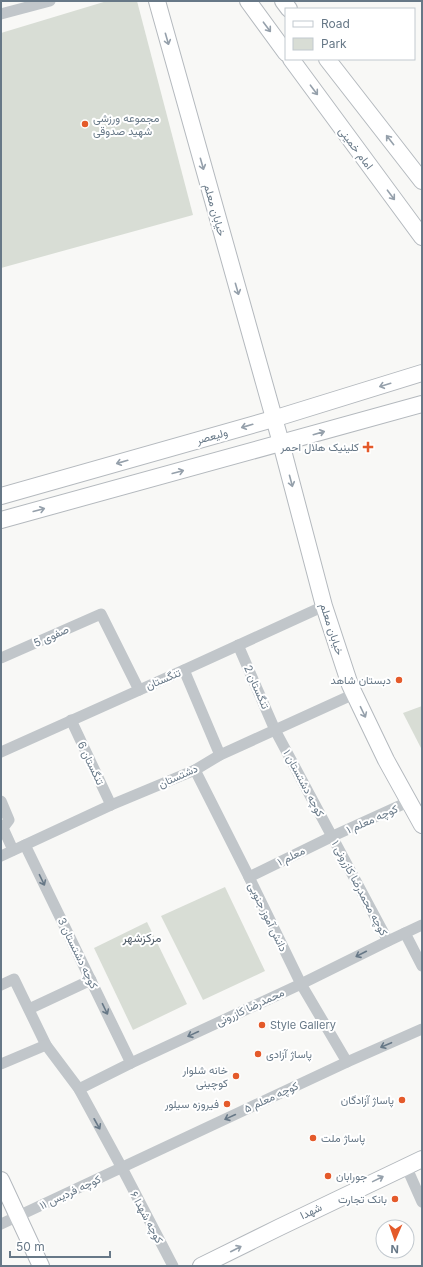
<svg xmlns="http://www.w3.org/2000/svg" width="423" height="1267" font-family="Inter,Vazirmatn,sans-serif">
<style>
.green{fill:#d8ddd5}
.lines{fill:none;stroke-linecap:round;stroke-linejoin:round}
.secondary-casing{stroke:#b4b9be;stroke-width:18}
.street{stroke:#c1c6ca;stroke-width:11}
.secondary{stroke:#fff;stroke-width:16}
.oneway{stroke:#95a0ab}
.oneway2{stroke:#677887}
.poi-dot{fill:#e45a2a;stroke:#fff;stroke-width:1.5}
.labels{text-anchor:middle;stroke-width:4;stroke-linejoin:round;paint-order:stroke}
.poi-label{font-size:11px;fill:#677887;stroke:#fff;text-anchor:end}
.street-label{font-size:11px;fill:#677887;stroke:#fff}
.neighbourhood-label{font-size:12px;fill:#55616c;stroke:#fff}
</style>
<rect width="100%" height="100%" fill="#f8f8f6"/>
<g class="green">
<polygon points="107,1 137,1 193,215 1,268 1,33"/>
<polygon points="422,706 422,750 403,713"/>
<polygon points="225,887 265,971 203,1000 161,916"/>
<polygon points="147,922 187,1004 133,1030 94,948"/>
</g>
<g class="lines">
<defs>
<g id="secondary">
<polyline points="157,1 281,443 324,606 350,685 386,760 422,825"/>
<polyline points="248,1 286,53"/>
<polyline points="283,1 289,9"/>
<polyline points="291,59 422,237"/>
<polyline points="327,59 422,181"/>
<polyline points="1,496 273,419 422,373"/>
<polyline points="1,520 422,404"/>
<polyline points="1,1180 41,1266"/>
<polyline points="201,1266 280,1227 422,1159"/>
</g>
</defs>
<use href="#secondary" class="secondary-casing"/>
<g class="street">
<polyline points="1,14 50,1"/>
<polyline points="238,645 275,730 388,941"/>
<polyline points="1,658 101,614 139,690"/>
<polyline points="184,670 220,755"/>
<polyline points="71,720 111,805"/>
<polyline points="1,752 184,670 324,606"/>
<polyline points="195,770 249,877 301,984 347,1062"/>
<polyline points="1,801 9,820 3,828 13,850"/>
<polyline points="25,845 131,1063"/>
<polyline points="1,856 111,805 195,770 220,755 354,694"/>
<polyline points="249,877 333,836 410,801"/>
<polyline points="405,933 422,966"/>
<polyline points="1,985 14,979 46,1045 79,1089 122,1168 173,1266"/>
<polyline points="29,1009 91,980"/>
<polyline points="1,1064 46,1045"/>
<polyline points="79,1089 131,1063 301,984 388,941 422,925"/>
<polyline points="406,1166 422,1202"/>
<polyline points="1,1224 347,1062 422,1029"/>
</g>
<use href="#secondary" class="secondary"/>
</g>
<defs><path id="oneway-shaft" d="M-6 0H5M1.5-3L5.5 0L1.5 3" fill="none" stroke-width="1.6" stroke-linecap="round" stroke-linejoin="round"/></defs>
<g class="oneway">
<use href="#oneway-shaft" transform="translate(267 27) rotate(53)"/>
<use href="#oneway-shaft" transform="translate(167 39) rotate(74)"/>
<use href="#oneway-shaft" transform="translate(314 90) rotate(53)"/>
<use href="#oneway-shaft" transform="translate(390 140) rotate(-128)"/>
<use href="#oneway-shaft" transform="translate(202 164) rotate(74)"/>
<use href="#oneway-shaft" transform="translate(391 195) rotate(53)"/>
<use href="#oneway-shaft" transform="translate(237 289) rotate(74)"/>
<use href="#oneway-shaft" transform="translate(385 385) rotate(163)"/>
<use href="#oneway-shaft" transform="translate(247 426) rotate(164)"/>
<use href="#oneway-shaft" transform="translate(319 433) rotate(-16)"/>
<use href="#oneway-shaft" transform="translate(122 462) rotate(164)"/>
<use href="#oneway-shaft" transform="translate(178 472) rotate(-15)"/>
<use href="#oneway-shaft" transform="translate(291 481) rotate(75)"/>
<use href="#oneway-shaft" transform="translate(39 510) rotate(-15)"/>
<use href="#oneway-shaft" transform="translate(363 712) rotate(64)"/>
<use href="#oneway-shaft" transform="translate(378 1179) rotate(-26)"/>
<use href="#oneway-shaft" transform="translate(236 1249) rotate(-27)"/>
</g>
<g class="oneway2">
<use href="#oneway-shaft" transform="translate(42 880) rotate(64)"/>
<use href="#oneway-shaft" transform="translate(361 954) rotate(153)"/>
<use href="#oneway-shaft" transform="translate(105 1009) rotate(64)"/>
<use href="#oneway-shaft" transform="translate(193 1034) rotate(155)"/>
<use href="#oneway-shaft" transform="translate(386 1045) rotate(157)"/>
<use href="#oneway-shaft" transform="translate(230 1117) rotate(155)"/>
<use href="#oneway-shaft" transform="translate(97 1124) rotate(61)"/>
</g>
<g class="poi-dot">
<circle cx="85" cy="124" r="4"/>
<path d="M366 441h4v4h4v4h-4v4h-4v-4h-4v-4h4z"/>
<circle cx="399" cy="680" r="4"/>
<circle cx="262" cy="1025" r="4"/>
<circle cx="258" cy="1054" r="4"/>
<circle cx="236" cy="1076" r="4"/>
<circle cx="402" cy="1100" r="4"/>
<circle cx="227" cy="1104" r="4"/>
<circle cx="313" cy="1138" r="4"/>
<circle cx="328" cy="1176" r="4"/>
<circle cx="395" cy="1199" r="4"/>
</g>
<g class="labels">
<g class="poi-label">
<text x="93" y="122" text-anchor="start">مجموعه ورزشی<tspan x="93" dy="13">شهید صدوقی</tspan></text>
<text x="359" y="451">کلینیک هلال احمر</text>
<text x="391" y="684">دبستان شاهد</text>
<text x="270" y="1029" text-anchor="start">Style Gallery</text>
<text x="266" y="1058" text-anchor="start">پاساژ آزادی</text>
<text x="228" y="1074">خانه شلوار<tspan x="228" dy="13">کوچینی</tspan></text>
<text x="394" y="1104">پاساژ آزادگان</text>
<text x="219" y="1108">فیروزه سیلور</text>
<text x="321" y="1142" text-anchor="start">پاساژ ملت</text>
<text x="336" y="1180" text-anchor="start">جورابان</text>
<text x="387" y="1203">بانک تجارت</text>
</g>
<g class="street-label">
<text transform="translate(356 148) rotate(53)" y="4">امام خمینی</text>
<text transform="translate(215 210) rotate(74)" y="4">خیابان معلم</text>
<text transform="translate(212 436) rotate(-16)" y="4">ولیعصر</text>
<text transform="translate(332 629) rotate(72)" y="4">خیابان معلم</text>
<text transform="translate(51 636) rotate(-24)" y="4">صفوی 5</text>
<text transform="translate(163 679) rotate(-23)" y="4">تنگستان</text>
<text transform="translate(257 687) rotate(66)" y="4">تنگستان 2</text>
<text transform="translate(91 763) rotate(64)" y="4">تنگستان 6</text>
<text transform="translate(178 776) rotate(-24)" y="4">دشتستان</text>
<text transform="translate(304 783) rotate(62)" y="4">کوچه دشتستان ۱</text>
<text transform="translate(372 819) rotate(-24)" y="4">کوچه معلم ۱</text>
<text transform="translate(291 856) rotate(-26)" y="4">معلم ۱</text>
<text transform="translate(360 888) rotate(62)" y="4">کوچه محمدرضا کازرونی ۱</text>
<text transform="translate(268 917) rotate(64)" y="4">دانش آموز جنوبی</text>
<text transform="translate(78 953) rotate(64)" y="4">کوچه دشتستان 3</text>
<text transform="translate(250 1007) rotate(-25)" y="4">محمدرضا کازرونی</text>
<text transform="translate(271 1097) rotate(-25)" y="4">کوچه معلم ۵</text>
<text transform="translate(70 1192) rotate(-25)" y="4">کوچه فردیس ۱۱</text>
<text transform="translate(311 1211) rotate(-26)" y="4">شهدا</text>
<text transform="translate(147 1217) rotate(62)" y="4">کوچه شهدا ۶</text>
</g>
<g class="neighbourhood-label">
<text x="142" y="942">مرکزشهر</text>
</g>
</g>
<rect width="423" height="1267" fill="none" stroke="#677887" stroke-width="4"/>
<rect x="285" y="8" width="130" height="52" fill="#ffffff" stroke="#c2c9cf"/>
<rect x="293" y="21" width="20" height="6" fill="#ffffff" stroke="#c2c9cf"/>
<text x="321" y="28" font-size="12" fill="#677887">Road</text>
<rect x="293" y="38" width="20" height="12" fill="#d8ddd5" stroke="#c2c9cf"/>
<text x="321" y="48" font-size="12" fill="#677887">Park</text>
<g transform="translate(395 1239) rotate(182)"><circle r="19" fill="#ffffff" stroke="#c2c9cf"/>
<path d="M0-3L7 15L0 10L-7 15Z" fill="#e45a2a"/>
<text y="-6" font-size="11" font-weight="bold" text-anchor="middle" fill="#677887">N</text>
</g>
<path d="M10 1251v6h100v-6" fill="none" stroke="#677887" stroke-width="2"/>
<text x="16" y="1251" font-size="12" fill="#677887" stroke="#ffffff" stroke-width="3" paint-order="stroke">50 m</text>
</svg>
